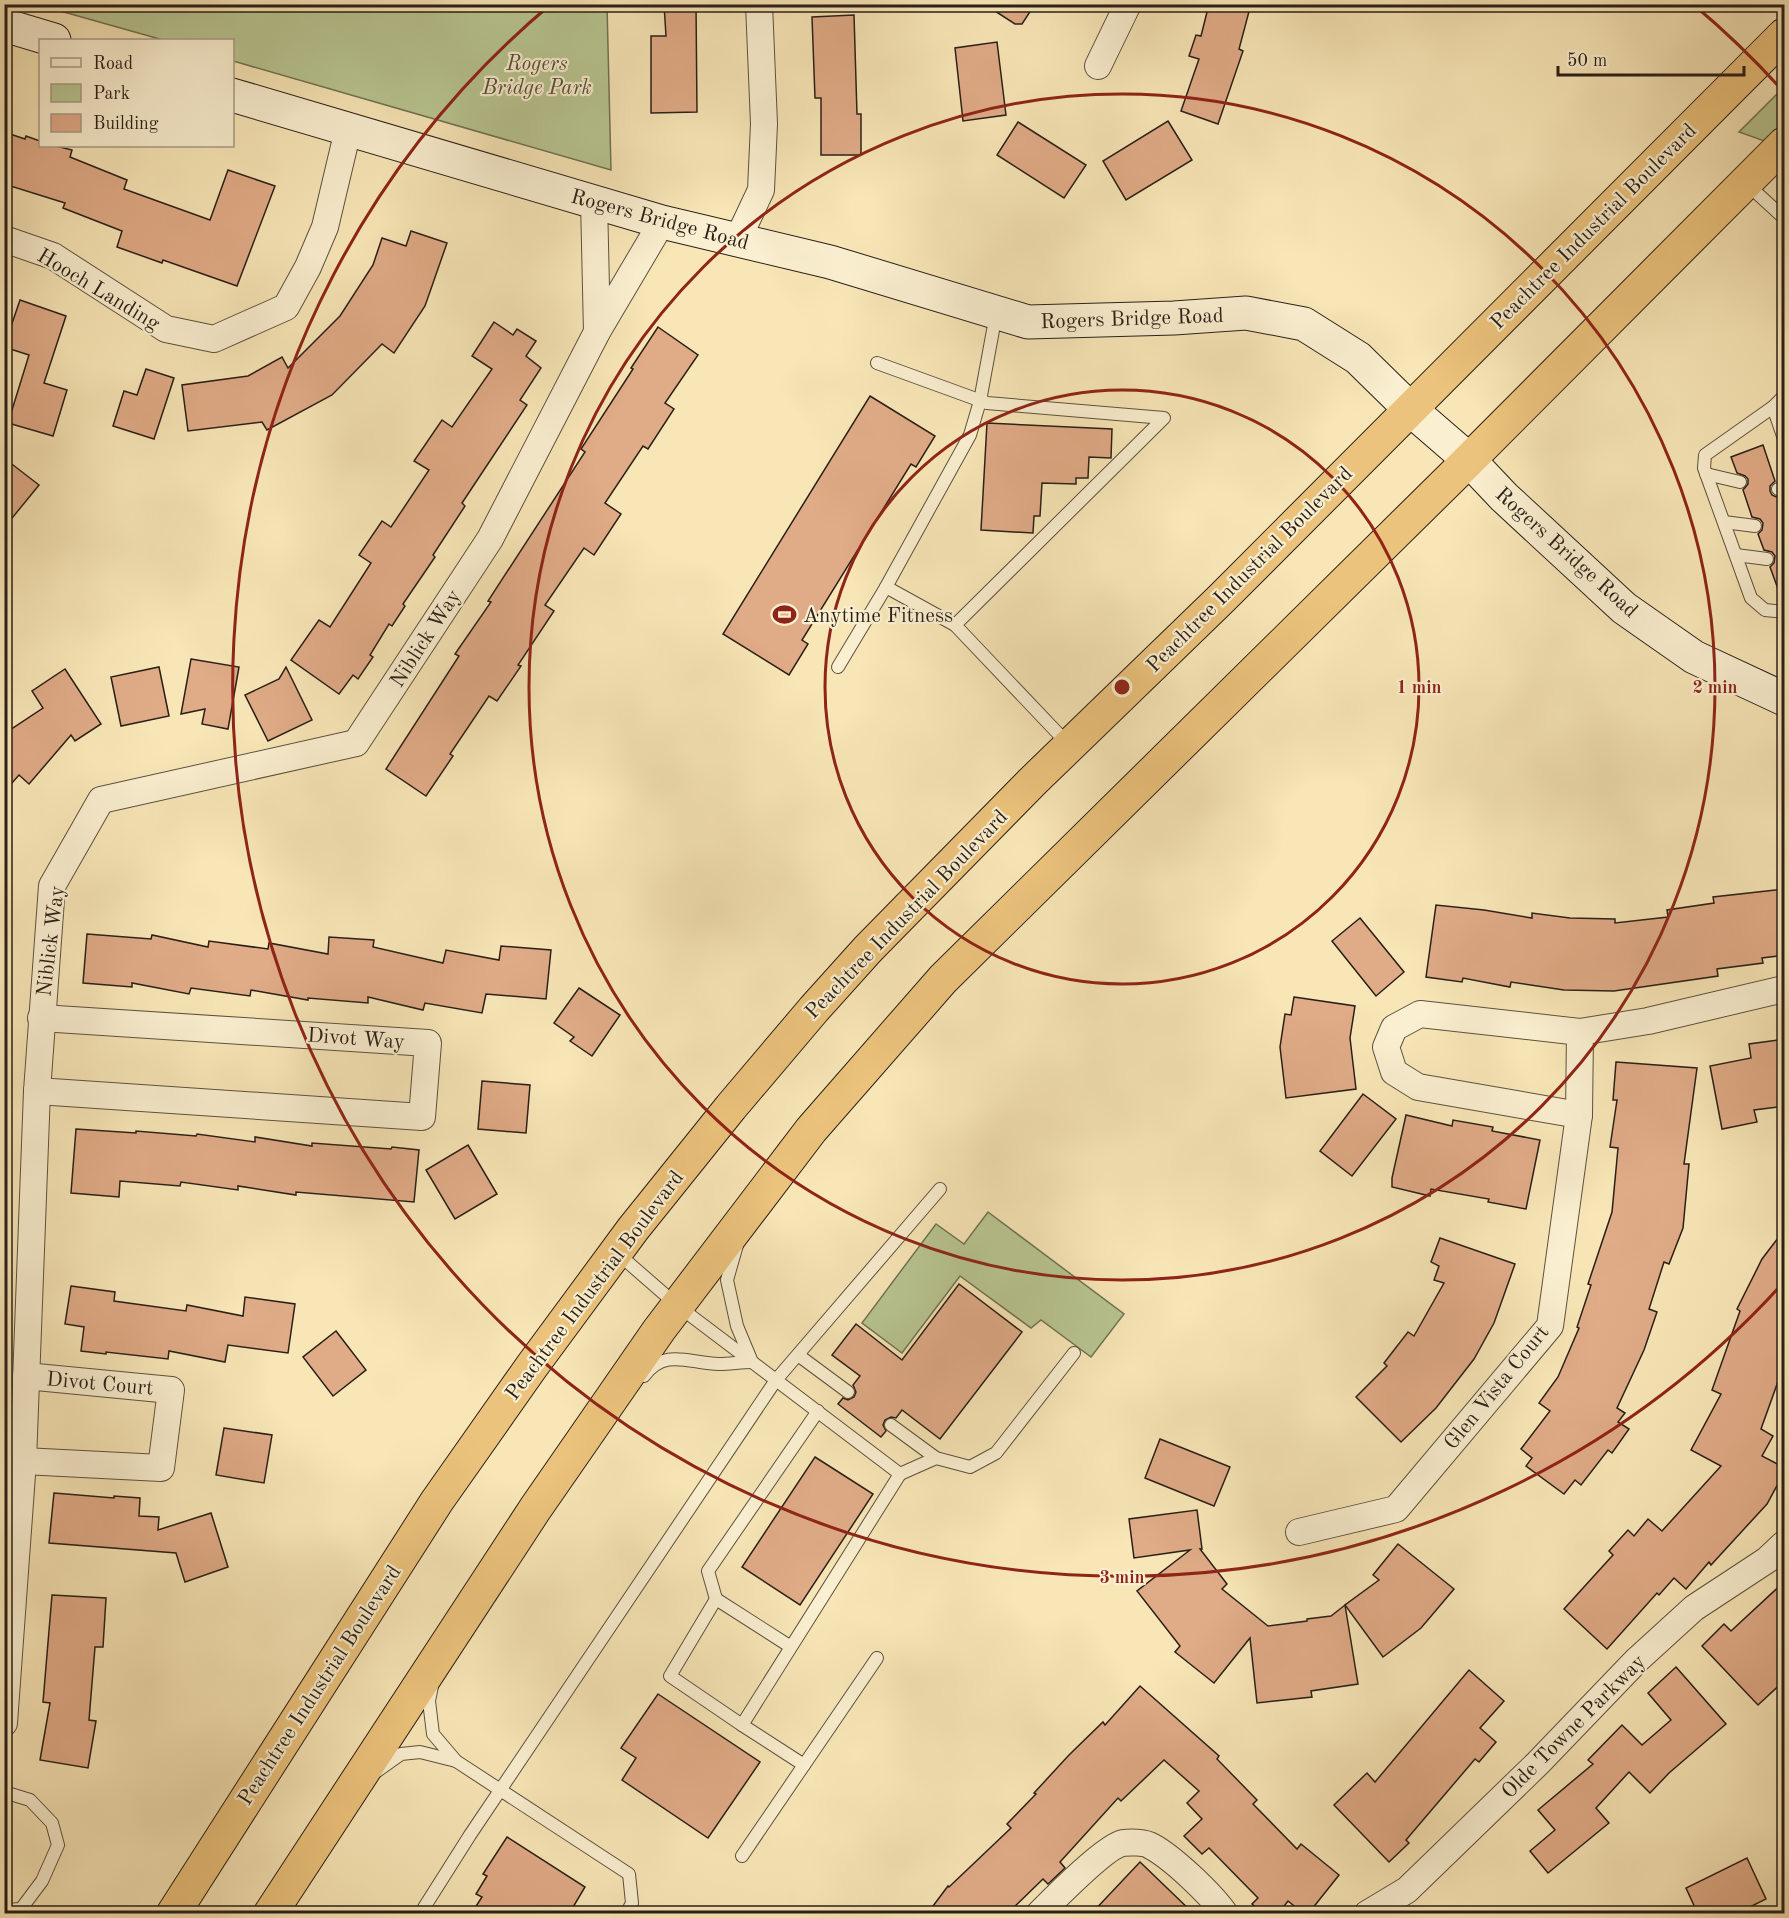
<svg xmlns="http://www.w3.org/2000/svg" width="1789" height="1918" font-family="'Old Standard TT',serif">
<style>
.green{fill:#b8c692;stroke:#707254;stroke-width:1.5}
.building{fill:#e0ab87;stroke:#291f17;stroke-width:1.5}
.lines{fill:none;stroke-linecap:round;stroke-linejoin:round}
.lane-casing{stroke:#5d513f;stroke-width:14}
.street-casing{stroke:#5d513f;stroke-width:28}
.secondary-casing{stroke:#291f17;stroke-width:35}
.highway-casing{stroke:#291f17;stroke-width:35}
.lane{stroke:#faefd0;stroke-width:12}
.street{stroke:#faefd0;stroke-width:26}
.secondary{stroke:#faefd0;stroke-width:33}
.highway{stroke:#ecc37c;stroke-width:33}
.ring{fill:none;stroke:#8f2418;stroke-width:3}
.labels{text-anchor:middle;stroke-width:4.5;stroke-linejoin:round;paint-order:stroke}
.park-label{font-size:21px;font-style:italic;fill:#54513c;stroke:#faefd0}
.street-label{font-size:21px;fill:#291f17;stroke:#faefd0}
.poi-label{font-size:21px;fill:#291f17;stroke:#faefd0;text-anchor:start}
.centre{fill:#8f2418;stroke:#faefd0;stroke-width:3}
.ring-label{font-size:18px;text-anchor:middle;font-weight:bold;fill:#8f2418;stroke:#faefd0;stroke-width:4.5;stroke-linejoin:round;paint-order:stroke}
</style>
<rect width="100%" height="100%" fill="#f8e6b7"/>
<filter id="stains"><feTurbulence type="fractalNoise" baseFrequency=".00333" numOctaves="4"/><feColorMatrix values="0 0 0 0 .2 0 0 0 0 .09 0 0 0 0 .02 0 0 0 .5 -.17"/></filter>
<radialGradient id="worn" r=".72"><stop offset=".6" stop-color="#630" stop-opacity="0"/><stop offset="1" stop-color="#630" stop-opacity=".3"/></radialGradient>
<g class="green">
<polygon points="39,5 607,5 611,170 233,61 232,40 163,40"/>
<polygon points="1784,87 1784,148 1739,132"/>
<polygon points="988,1212 1124,1314 1091,1357 1041,1320 1031,1328 960,1276 902,1353 862,1323 936,1224 964,1244"/>
</g>
<g class="building">
<polygon points="664,4 696,4 697,112 651,113 651,36 666,36"/>
<polygon points="984,4 1035,4 1022,24 1015,24"/>
<polygon points="1209,4 1251,4 1239,49 1243,51 1218,124 1181,111 1199,59 1189,56 1196,35 1201,36"/>
<polygon points="854,15 857,114 861,114 861,155 821,155 821,98 815,98 812,17"/>
<polygon points="997,42 1006,115 963,121 955,48"/>
<polygon points="1168,121 1192,160 1126,200 1103,161"/>
<polygon points="1018,122 1086,165 1064,198 997,155"/>
<polygon points="4,132 25,139 26,136 40,141 40,146 56,146 72,150 70,157 127,180 124,189 210,220 228,170 275,186 237,286 163,260 162,263 117,247 122,231 63,208 65,203 4,184"/>
<polygon points="411,231 447,243 425,306 394,353 382,344 332,395 267,430 262,422 188,431 182,385 248,376 282,357 288,368 340,316 373,265 382,238 406,246"/>
<polygon points="20,300 66,316 44,383 67,390 53,436 8,423 29,355 4,347"/>
<polygon points="494,322 513,335 517,329 536,341 526,356 541,368 520,400 527,405 462,503 465,506 433,555 435,557 403,604 405,606 392,626 389,624 370,655 373,657 358,679 353,675 339,694 291,660 319,620 330,627 371,563 359,555 382,521 391,527 429,470 414,461 442,420 452,427 492,369 472,356"/>
<polygon points="658,327 698,355 665,403 674,409 648,449 643,446 605,503 621,514 594,555 584,548 545,605 554,611 518,665 521,666 497,701 489,696 450,754 453,756 426,796 386,769 459,656 455,654 491,602 488,601 585,452 581,449 633,369 631,368"/>
<polygon points="146,369 174,378 154,439 113,426 124,391 137,395"/>
<polygon points="870,396 935,436 916,467 911,464 802,640 808,644 789,675 723,634"/>
<polygon points="987,423 1112,429 1111,458 1089,457 1088,478 1076,478 1076,484 1042,483 1040,516 1034,516 1033,533 981,530"/>
<polygon points="1763,445 1775,481 1770,486 1770,491 1772,495 1781,499 1785,508 1785,600 1782,600 1770,567 1774,563 1775,556 1772,552 1764,550 1758,534 1762,530 1763,523 1760,519 1752,517 1743,490 1748,484 1748,479 1745,476 1737,473 1731,457"/>
<polygon points="4,458 39,485 4,528"/>
<polygon points="191,659 239,667 228,729 202,724 205,709 181,714"/>
<polygon points="159,667 169,716 121,726 111,677"/>
<polygon points="286,667 312,720 268,741 245,695 279,679"/>
<polygon points="65,669 101,724 75,741 71,735 29,784 19,775 4,792 4,734 43,708 32,691"/>
<polygon points="1785,889 1785,955 1762,958 1763,963 1717,969 1718,976 1614,991 1564,990 1511,982 1510,987 1463,978 1462,982 1426,977 1436,905 1484,910 1532,918 1532,913 1570,918 1615,919 1615,923 1668,917 1667,910 1714,903 1713,897"/>
<polygon points="1360,918 1404,972 1376,996 1332,941"/>
<polygon points="87,934 151,939 152,935 208,947 209,941 268,949 269,943 328,954 329,937 374,940 373,947 443,963 446,950 499,960 501,946 551,950 546,999 486,994 482,1013 425,1003 423,1010 368,997 368,1003 308,998 308,1000 251,990 250,996 191,988 189,994 132,983 132,987 83,983"/>
<polygon points="579,988 620,1015 592,1056 570,1041 574,1037 554,1023"/>
<polygon points="1294,997 1355,1006 1350,1038 1356,1089 1286,1098 1280,1047 1285,1014 1291,1015"/>
<polygon points="1785,1039 1785,1106 1754,1110 1757,1122 1722,1129 1710,1066 1751,1058 1749,1044"/>
<polygon points="1616,1062 1697,1068 1684,1164 1689,1164 1683,1228 1669,1264 1664,1262 1649,1309 1657,1312 1644,1350 1617,1408 1625,1413 1618,1422 1629,1429 1612,1453 1608,1450 1581,1485 1575,1480 1564,1494 1526,1466 1532,1458 1521,1449 1550,1411 1539,1403 1558,1377 1579,1328 1577,1327 1591,1285 1588,1284 1612,1212 1618,1148 1610,1147 1617,1100 1613,1100"/>
<polygon points="482,1081 530,1085 526,1133 478,1129"/>
<polygon points="1363,1094 1396,1119 1352,1176 1320,1151"/>
<polygon points="1406,1115 1452,1126 1453,1120 1493,1127 1492,1131 1540,1140 1526,1209 1488,1202 1489,1199 1431,1189 1430,1196 1392,1187 1392,1178"/>
<polygon points="76,1129 136,1133 136,1131 196,1136 197,1134 255,1142 255,1137 312,1146 312,1143 391,1149 392,1147 419,1150 414,1202 296,1192 296,1195 238,1186 238,1190 181,1182 180,1186 120,1181 119,1197 71,1193"/>
<polygon points="468,1145 497,1194 455,1219 426,1170"/>
<polygon points="1785,1229 1785,1362 1761,1429 1773,1436 1762,1456 1785,1468 1785,1471 1767,1504 1711,1565 1709,1562 1686,1589 1674,1578 1659,1595 1657,1593 1607,1649 1564,1609 1613,1555 1609,1551 1628,1530 1634,1536 1648,1519 1662,1531 1721,1466 1691,1450 1721,1394 1712,1390 1740,1311 1737,1309 1762,1259"/>
<polygon points="1440,1238 1515,1264 1494,1323 1474,1359 1436,1408 1401,1442 1356,1397 1387,1366 1384,1363 1408,1332 1414,1336 1444,1283 1434,1280 1439,1266 1431,1262"/>
<polygon points="959,1284 1022,1332 940,1439 902,1410 896,1418 891,1417 885,1420 883,1425 886,1431 881,1437 838,1404 843,1398 848,1400 854,1397 856,1392 853,1385 860,1376 832,1355 856,1324 902,1360"/>
<polygon points="71,1286 115,1292 114,1301 186,1311 187,1305 243,1316 245,1297 295,1304 288,1353 228,1345 225,1362 169,1351 168,1359 106,1352 106,1354 81,1351 84,1327 65,1324"/>
<polygon points="336,1331 366,1370 333,1396 303,1357"/>
<polygon points="224,1428 272,1435 264,1483 216,1475"/>
<polygon points="1160,1439 1230,1467 1214,1506 1145,1478"/>
<polygon points="815,1457 873,1494 800,1605 742,1567"/>
<polygon points="54,1493 114,1498 114,1496 140,1498 139,1516 159,1517 158,1530 211,1513 228,1567 185,1582 176,1553 49,1543"/>
<polygon points="1197,1510 1202,1549 1200,1549 1227,1584 1222,1589 1268,1626 1307,1621 1307,1619 1331,1616 1345,1605 1358,1684 1311,1691 1312,1697 1257,1703 1250,1638 1214,1683 1175,1652 1180,1646 1137,1591 1190,1550 1134,1558 1129,1519"/>
<polygon points="1398,1544 1454,1589 1421,1628 1383,1657 1345,1605 1379,1580 1373,1575"/>
<polygon points="1785,1581 1785,1680 1758,1705 1702,1646 1724,1624 1731,1631"/>
<polygon points="52,1595 106,1598 103,1647 95,1647 89,1720 96,1721 88,1768 40,1760 50,1703 43,1702"/>
<polygon points="1676,1667 1726,1724 1669,1773 1650,1793 1629,1772 1596,1808 1609,1823 1548,1873 1530,1851 1555,1830 1538,1810 1593,1764 1588,1760 1622,1725 1642,1745 1671,1720 1648,1693"/>
<polygon points="1469,1670 1504,1701 1480,1728 1496,1742 1479,1762 1475,1759 1406,1840 1409,1843 1389,1862 1334,1805 1367,1773 1375,1782"/>
<polygon points="1140,1686 1219,1756 1217,1759 1257,1800 1253,1804 1297,1849 1301,1844 1339,1875 1308,1914 1304,1914 1288,1901 1278,1914 1264,1914 1252,1904 1258,1898 1209,1848 1202,1854 1184,1836 1202,1819 1187,1803 1199,1791 1164,1760 1121,1801 1118,1798 1060,1862 1065,1868 1048,1884 1043,1879 1007,1914 927,1914 948,1886 949,1887 1011,1828 1007,1824 1036,1794 1034,1793 1069,1755 1103,1722 1105,1725"/>
<polygon points="658,1694 760,1762 708,1838 622,1780 636,1758 621,1748"/>
<polygon points="507,1837 585,1887 569,1914 471,1914 482,1897 476,1894 487,1876 483,1874"/>
<polygon points="1747,1858 1766,1899 1736,1914 1698,1914 1686,1888"/>
<polygon points="1140,1862 1194,1914 1091,1914"/>
</g>
<g class="lines">
<defs>
<g id="lane">
<polyline points="1747,184 1784,218"/>
<polyline points="877,363 987,403 1164,418 955,625 1069,745"/>
<polyline points="1784,396 1773,407 1705,455 1704,468 1751,598 1765,610 1784,612"/>
<polyline points="1773,407 1784,439"/>
<polyline points="1706,474 1740,482"/>
<polyline points="1778,489 1784,491"/>
<polyline points="1724,522 1755,526"/>
<polyline points="1736,555 1767,559"/>
<polyline points="955,625 886,587 970,435 980,401 996,314"/>
<polyline points="838,667 886,587"/>
<polyline points="616,1252 678,1306 900,1474 742,1725 670,1676 716,1599 791,1647"/>
<polyline points="798,1355 848,1392"/>
<path d="M 644,1376 C 665,1347 691,1364 719,1364 C 730,1364 741,1362 752,1362 L 737,1326 L 727,1280 L 737,1245"/>
<polyline points="891,1425 936,1458"/>
<polyline points="900,1474 936,1458 970,1467 996,1453 1074,1353"/>
<polyline points="716,1599 708,1571 818,1411"/>
<polyline points="432,1686 429,1701 433,1734 456,1761 629,1874 632,1903 626,1914"/>
<polyline points="742,1725 804,1765 742,1856"/>
<polyline points="804,1765 877,1658"/>
<polyline points="377,1771 401,1754 420,1752 456,1761"/>
<polyline points="4,1792 30,1800 52,1823 58,1845 42,1881 21,1909 4,1910"/>
<polyline points="420,1914 470,1835 776,1380 940,1189"/>
</g>
<g id="street">
<polyline points="1098,66 1128,4"/>
<polyline points="594,201 597,332"/>
<polyline points="4,239 53,256 166,329 214,339 286,307 308,267 325,227 348,130"/>
<polyline points="737,241 761,190 764,124 759,4"/>
<polyline points="37,1091 422,1117 428,1043 41,1018"/>
<polyline points="1579,1115 1418,1087 1394,1072 1386,1047 1394,1028 1420,1014 1580,1032"/>
<polyline points="23,1461 161,1468 171,1390 26,1376"/>
<polyline points="1299,1532 1396,1509 1550,1326 1579,1115 1580,1032 1648,1021 1784,989"/>
<polyline points="4,1723 23,1461 37,1091 52,886 101,800 356,743 490,539 597,332 662,222"/>
<path d="M 1039,1914 C 1054,1899 1106,1846 1123,1843 C 1130,1842 1145,1842 1151,1846 C 1172,1857 1211,1894 1225,1914"/>
<polyline points="1367,1914 1407,1890 1538,1763 1637,1660 1694,1608 1767,1560 1784,1544"/>
</g>
<g id="secondary">
<polyline points="4,25 54,40"/>
<polyline points="232,95 662,222 830,262 1028,322 1174,318 1246,313 1304,324 1358,358 1410,409 1469,460 1504,497 1624,608 1694,657 1784,699"/>
</g>
<g id="highway">
<polyline points="173,1914 437,1501 532,1366 633,1229 731,1107 814,1009 868,949 1033,781 1222,598 1784,35"/>
<polyline points="270,1914 535,1509 659,1330 811,1130 943,979 1456,473 1784,144"/>
</g>
</defs>
<use href="#lane" class="lane-casing"/>
<use href="#street" class="street-casing"/>
<use href="#secondary" class="secondary-casing"/>
<use href="#highway" class="highway-casing"/>
<use href="#lane" class="lane"/>
<use href="#street" class="street"/>
<use href="#secondary" class="secondary"/>
<use href="#highway" class="highway"/>
</g>
<g class="ring">
<circle cx="1122" cy="687" r="297"/>
<circle cx="1122" cy="687" r="593"/>
<path d="M1783 1283A890 890 0 1 1 550 5M1694 5A890 890 0 0 1 1783 91"/>
</g>
<defs>
<symbol id="stadium-bare" viewBox="-9 -9 18 18"><path d="M0-5a6.5 5 0 1 0 0 10a6.5 5 0 1 0 0-10ZM-3.5-1.8h7v3.6h-7Z" fill="#8f2418" stroke="#faefd0" stroke-width="2.5" paint-order="stroke"/></symbol>
</defs>
<g fill-rule="evenodd">
<use href="#stadium-bare" x="768" y="598" width="33" height="33"/>
</g>
<g class="labels">
<g class="park-label">
<text x="537" y="70">Rogers<tspan x="537" dy="24">Bridge Park</tspan></text>
</g>
<g class="street-label">
<text transform="translate(660 219) rotate(15)" y="7">Rogers Bridge Road</text>
<text transform="translate(1593 226) rotate(-45)" y="7">Peachtree Industrial Boulevard</text>
<text transform="translate(99 289) rotate(31)" y="7">Hooch Landing</text>
<text transform="translate(1132 318) rotate(-2)" y="7">Rogers Bridge Road</text>
<text transform="translate(1567 552) rotate(42)" y="7">Rogers Bridge Road</text>
<text transform="translate(1249 569) rotate(-45)" y="7">Peachtree Industrial Boulevard</text>
<text transform="translate(425 638) rotate(-57)" y="7">Niblick Way</text>
<text transform="translate(906 914) rotate(-46)" y="7">Peachtree Industrial Boulevard</text>
<text transform="translate(50 941) rotate(-83)" y="7">Niblick Way</text>
<text transform="translate(356 1038) rotate(4)" y="7">Divot Way</text>
<text transform="translate(594 1285) rotate(-53)" y="7">Peachtree Industrial Boulevard</text>
<text transform="translate(100 1383) rotate(5)" y="7">Divot Court</text>
<text transform="translate(1496 1387) rotate(-51)" y="7">Glen Vista Court</text>
<text transform="translate(319 1685) rotate(-57)" y="7">Peachtree Industrial Boulevard</text>
<text transform="translate(1573 1726) rotate(-45)" y="7">Olde Towne Parkway</text>
</g>
<g class="poi-label">
<text x="803" y="622">Anytime Fitness</text>
</g>
</g>
<circle cx="1122" cy="687" r="9" class="centre"/>
<g class="ring-label">
<text x="1419" y="693">1 min</text>
<text x="1715" y="693">2 min</text>
<text x="1122" y="1583">3 min</text>
</g>
<rect width="1789" height="1918" fill="none" stroke="#f8e6b7" stroke-width="24"/>
<rect x="6" y="6" width="1777" height="1906" fill="none" stroke="#291f17" stroke-width="3"/>
<rect x="12" y="12" width="1765" height="1894" fill="none" stroke="#291f17" stroke-width="1.5"/>
<rect x="39" y="39" width="195" height="108" fill="#faefd0" stroke="#a69c86" stroke-width="1.5"/>
<rect x="51" y="58" width="30" height="9" fill="#faefd0" stroke="#a69c86" stroke-width="1.5"/>
<text x="93" y="69" font-size="18" fill="#291f17">Road</text>
<rect x="51" y="84" width="30" height="18" fill="#b8c692" stroke="#a69c86" stroke-width="1.5"/>
<text x="93" y="99" font-size="18" fill="#291f17">Park</text>
<rect x="51" y="114" width="30" height="18" fill="#e0ab87" stroke="#a69c86" stroke-width="1.5"/>
<text x="93" y="129" font-size="18" fill="#291f17">Building</text>
<path d="M1558 66v9h186v-9" fill="none" stroke="#291f17" stroke-width="3"/>
<text x="1567" y="66" font-size="18" fill="#291f17" stroke="#faefd0" stroke-width="4.5" paint-order="stroke">50 m</text>
<rect width="100%" height="100%" filter="url(#stains)"/>
<rect width="100%" height="100%" fill="url(#worn)"/>
</svg>
